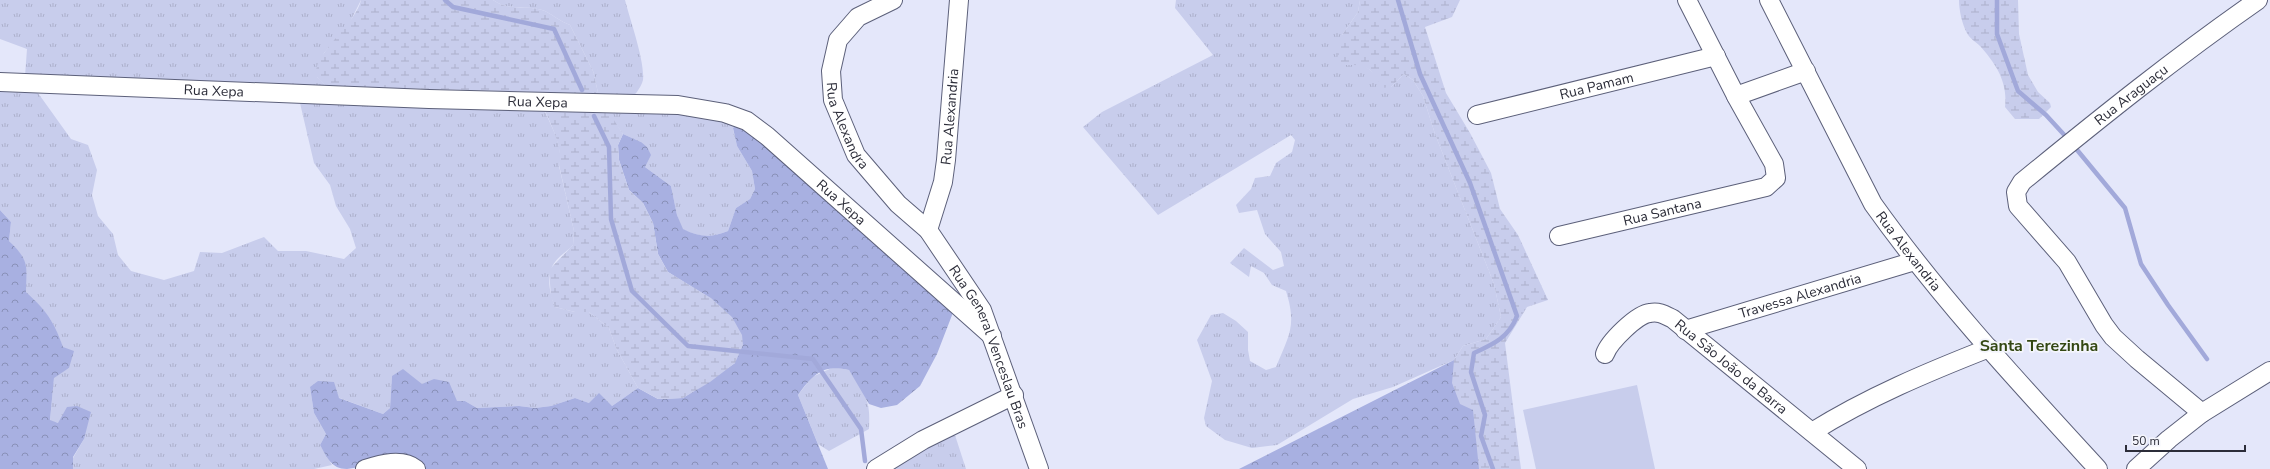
<svg xmlns="http://www.w3.org/2000/svg" width="2270" height="469" font-family="'Nunito Sans',sans-serif">
<style>
.grass{fill:url(#grass-tufts)}
.forest{fill:url(#forest-crowns)}
.wetland{fill:url(#wetland-marsh)}
.green{fill:#c8cdec}
.lines{fill:none;stroke-linecap:round;stroke-linejoin:round}
.stream{stroke:#a2a9da;stroke-width:4.5}
.street-casing{stroke:#5c607a;stroke-width:20}
.street{stroke:#fff;stroke-width:18}
.labels{text-anchor:middle;stroke-width:3.5;stroke-linejoin:round;paint-order:stroke}
.street-label{font-size:14px;fill:#2c2d39;stroke:#f4f5fc}
.quarter-label{font-size:16px;font-weight:bold;fill:#334713;stroke:#f4f5fc}
</style>
<defs>
<pattern id="grass-tufts" width="24" height="20" patternUnits="userSpaceOnUse"><rect width="24" height="20" fill="#c8cdec"/><path d="M3 7l-1-3M5 7V3M7 7l1-3M15 17l-1-3M17 17v-4M19 17l1-3" fill="none" stroke="#acb0cb"/></pattern>
<pattern id="forest-crowns" width="20" height="18" patternUnits="userSpaceOnUse"><rect width="20" height="18" fill="#a8b0e1"/><path d="M2 6a3 3 0 1 1 6 0M12 15a3 3 0 1 1 6 0" fill="none" stroke="#8990b7"/></pattern>
<pattern id="wetland-marsh" width="20" height="14" patternUnits="userSpaceOnUse"><rect width="20" height="14" fill="#c8cdec"/><path d="M1 5h8M5 5V1M11 12h8M15 12V8" fill="none" stroke="#acb0cb"/></pattern>
</defs>
<rect width="100%" height="100%" fill="#e4e7fa"/>
<g class="grass">
<polygon points="0,0 361,0 349,24 324,53 317,77 326,86 25,76 27,49 0,39"/>
<path d="M 493,0 L 625,0 C 630,20 645,61 643,80 C 641,88 634,96 629,101 L 599,97 L 593,71 L 570,25 C 561,22 549,12 542,10 C 525,5 508,11 493,0 Z"/>
<path d="M 1176,0 L 1360,0 L 1358,12 L 1342,35 L 1364,65 L 1391,87 L 1404,74 L 1413,80 L 1423,96 L 1435,134 L 1494,284 L 1501,317 L 1486,339 L 1463,346 L 1454,360 L 1393,387 L 1353,399 L 1277,445 L 1252,448 L 1225,440 L 1206,426 L 1204,418 L 1212,381 L 1197,340 L 1211,315 L 1223,313 L 1236,321 L 1248,332 L 1248,350 L 1250,361 L 1266,370 L 1276,367 C 1289,335 1297,326 1286,291 L 1272,285 L 1264,273 L 1251,266 L 1249,277 L 1230,263 L 1244,248 L 1273,270 L 1284,266 L 1281,252 L 1265,234 L 1257,210 L 1239,213 L 1236,205 L 1251,189 L 1255,178 L 1270,176 L 1276,163 L 1292,152 L 1295,140 L 1291,135 L 1158,215 L 1083,127 L 1102,112 L 1213,55 L 1175,8 Z"/>
<path d="M 0,92 L 38,93 L 71,139 L 88,145 L 97,170 L 92,195 L 98,216 L 113,234 L 118,255 L 131,271 L 164,280 L 194,271 L 200,252 L 222,253 L 264,237 L 278,251 L 306,251 L 344,259 L 356,248 L 350,229 L 336,206 L 330,185 L 314,163 L 300,103 L 542,105 C 549,122 565,148 559,166 L 574,231 L 573,245 C 568,251 560,255 555,262 C 545,275 550,294 555,307 L 575,312 L 589,312 L 609,328 L 616,348 L 638,388 L 612,406 L 589,403 L 575,398 L 551,406 L 535,408 L 519,406 L 477,408 L 465,401 L 457,401 L 422,384 L 392,376 L 390,408 L 383,414 L 310,387 L 314,413 L 326,434 L 320,445 L 332,465 L 314,469 L 73,469 L 73,458 L 84,439 L 58,423 L 50,421 L 54,377 L 69,368 C 59,333 54,317 26,292 C 27,265 28,260 9,241 L 11,222 L 0,210 Z"/>
<path d="M 606,110 L 670,110 L 738,125 L 733,129 L 737,146 L 752,171 L 755,189 L 750,199 L 736,208 L 728,231 C 711,238 699,237 682,229 L 677,215 L 671,186 L 645,167 L 641,142 L 623,134 Z"/>
<path d="M 834,367 L 849,370 C 865,394 871,400 869,429 L 829,451 L 818,444 L 798,395 L 812,377 Z"/>
<polygon points="953,429 966,469 886,469"/>
</g>
<g class="forest">
<path d="M 738,125 L 748,130 L 954,310 L 937,354 L 920,386 L 897,405 L 881,408 L 869,404 L 849,370 C 822,364 813,375 798,395 L 828,469 L 426,469 L 409,459 L 347,469 C 331,469 327,457 320,445 L 326,434 L 314,413 L 310,387 L 318,381 L 334,382 L 339,398 L 383,414 L 390,408 L 392,376 L 403,369 L 422,384 L 434,379 L 449,382 L 457,401 L 465,401 L 477,408 L 519,406 L 535,408 L 551,406 L 575,398 L 589,403 L 599,393 L 612,406 L 638,388 L 658,399 L 683,398 L 735,363 L 711,299 L 668,272 L 658,254 L 653,223 L 643,203 L 629,190 L 619,160 L 618,145 L 623,134 L 641,142 L 647,147 L 651,155 L 645,167 L 671,186 L 677,215 L 683,229 C 699,237 711,238 728,231 L 736,208 L 750,199 L 755,189 L 752,171 L 737,146 L 733,128 Z"/>
<path d="M 0,210 L 11,222 L 9,241 C 29,260 27,265 26,292 C 46,310 54,321 63,347 L 74,351 L 69,368 L 54,378 L 50,420 L 58,423 L 67,407 L 77,406 L 91,412 L 84,439 L 73,457 L 73,469 L 0,469 Z"/>
<polygon points="1468,351 1481,469 1239,469 1454,360"/>
</g>
<g class="wetland">
<path d="M 361,0 L 493,0 C 508,11 525,5 542,10 C 549,12 561,22 570,25 L 593,71 L 599,97 L 623,134 L 618,145 L 619,160 L 629,190 L 643,203 L 653,223 L 658,254 L 668,272 L 711,298 L 732,317 L 742,335 L 743,345 L 735,363 L 710,382 L 683,398 L 658,399 L 638,388 L 616,348 L 609,328 L 589,312 L 575,312 L 555,307 L 551,297 L 549,270 L 573,245 L 574,231 L 559,165 C 565,147 544,110 536,92 L 326,86 C 323,83 319,80 317,77 C 309,57 357,23 361,0 Z"/>
<path d="M 1360,0 L 1460,0 L 1452,17 L 1425,27 L 1446,93 L 1470,133 L 1491,173 L 1500,209 L 1518,235 L 1548,300 L 1527,307 L 1505,343 L 1521,469 L 1479,469 L 1473,410 L 1460,404 L 1452,383 L 1454,360 L 1463,346 L 1486,339 L 1501,317 L 1494,284 L 1435,134 L 1423,96 L 1413,80 L 1404,74 L 1391,87 L 1382,88 C 1371,62 1361,65 1336,65 L 1342,35 L 1358,12 Z"/>
<path d="M 1959,0 L 2018,0 L 2019,34 L 2028,75 L 2038,92 L 2050,103 L 2051,107 L 2039,119 L 2015,119 L 2005,107 C 2008,82 1996,64 1980,46 C 1976,42 1969,38 1967,33 C 1962,24 1959,10 1959,0 Z"/>
</g>
<polygon class="green" points="1637,385 1655,469 1536,469 1523,410"/>
<g class="lines">
<g class="stream">
<polyline points="445,0 453,7 554,29 582,90"/>
<path d="M 1398,0 L 1420,74 L 1470,183 L 1517,316 C 1509,337 1494,344 1474,353 L 1471,372 L 1485,415 L 1481,436 L 1493,469"/>
<polyline points="1997,0 1997,34 2018,91 2046,115 2068,139"/>
<polyline points="594,116 609,147 611,219 632,291 688,346 813,359 861,429 865,461"/>
<polyline points="2073,145 2125,208 2141,264 2168,305 2207,359"/>
</g>
<defs>
<g id="street">
<path id="s1" d="M 893,0 L 858,17 L 838,40 L 831,71 L 833,100 L 856,155 L 898,204 L 928,230 L 982,310 L 1039,469"/>
<path id="s2" d="M 1769,0 L 1873,204 C 1940,298 2020,384 2098,469"/>
<path id="s3" d="M 0,82 L 429,99 L 678,105 L 725,113 L 747,121 L 767,136 L 992,336"/>
<polyline points="1736,96 1806,71"/>
<path id="s4" d="M 1477,115 L 1716,56"/>
<path id="s5" d="M 928,230 L 943,182 L 946,160 L 959,0"/>
<path id="s6" d="M 1559,236 L 1766,187 L 1776,178 L 1774,164 L 1736,96 L 1687,0"/>
<path id="s7" d="M 1685,330 L 1915,261"/>
<path id="s8" d="M 1605,354 C 1609,342 1637,314 1650,313 C 1659,311 1665,315 1673,319 L 1857,469"/>
<path id="s9" d="M 2202,413 L 2137,359 L 2113,337 L 2104,325 L 2067,262 L 2018,206 L 2016,192 L 2022,182 C 2099,119 2176,57 2258,0"/>
<path d="M 1812,432 C 1868,397 1928,372 1989,348"/>
<path d="M 365,469 C 381,464 402,458 416,469"/>
<polyline points="876,469 923,440 1014,395"/>
<polyline points="2136,469 2169,439 2202,413 2270,371"/>
</g>
</defs>
<use href="#street" class="street-casing"/>
<use href="#street" class="street"/>
</g>
<g class="labels">
<g class="street-label">
<text dy="5" stroke="none"><textPath href="#s4" startOffset="123">Rua Pamam</textPath></text>
<text dy="5" stroke="none"><textPath href="#s3" startOffset="214">Rua Xepa</textPath></text>
<text dy="5" stroke="none"><textPath href="#s9" startOffset="445">Rua Araguaçu</textPath></text>
<text dy="5" stroke="none"><textPath href="#s3" startOffset="538">Rua Xepa</textPath></text>
<text dy="5" stroke="none"><textPath href="#s5" startOffset="116">Rua Alexandria</textPath></text>
<text dy="5" stroke="none"><textPath href="#s1" startOffset="159">Rua Alexandra</textPath></text>
<text dy="5" stroke="none"><textPath href="#s3" startOffset="874">Rua Xepa</textPath></text>
<text dy="5" stroke="none"><textPath href="#s6" startOffset="106">Rua Santana</textPath></text>
<text dy="5" stroke="none"><textPath href="#s2" startOffset="288">Rua Alexandria</textPath></text>
<text dy="5" stroke="none"><textPath href="#s7" startOffset="120">Travessa Alexandria</textPath></text>
<text dy="5" stroke="none"><textPath href="#s1" startOffset="427">Rua General Venceslau Bras</textPath></text>
<text dy="5" stroke="none"><textPath href="#s8" startOffset="162">Rua São João da Barra</textPath></text>
</g>
<g class="quarter-label">
<text x="2039" y="351">Santa Terezinha</text>
</g>
</g>
<path d="M2126 445v6h119v-6" fill="none" stroke="#2c2d39" stroke-width="2"/>
<text x="2132" y="445" font-size="12" fill="#2c2d39" stroke="#f4f5fc" stroke-width="3" paint-order="stroke">50 m</text>
</svg>
